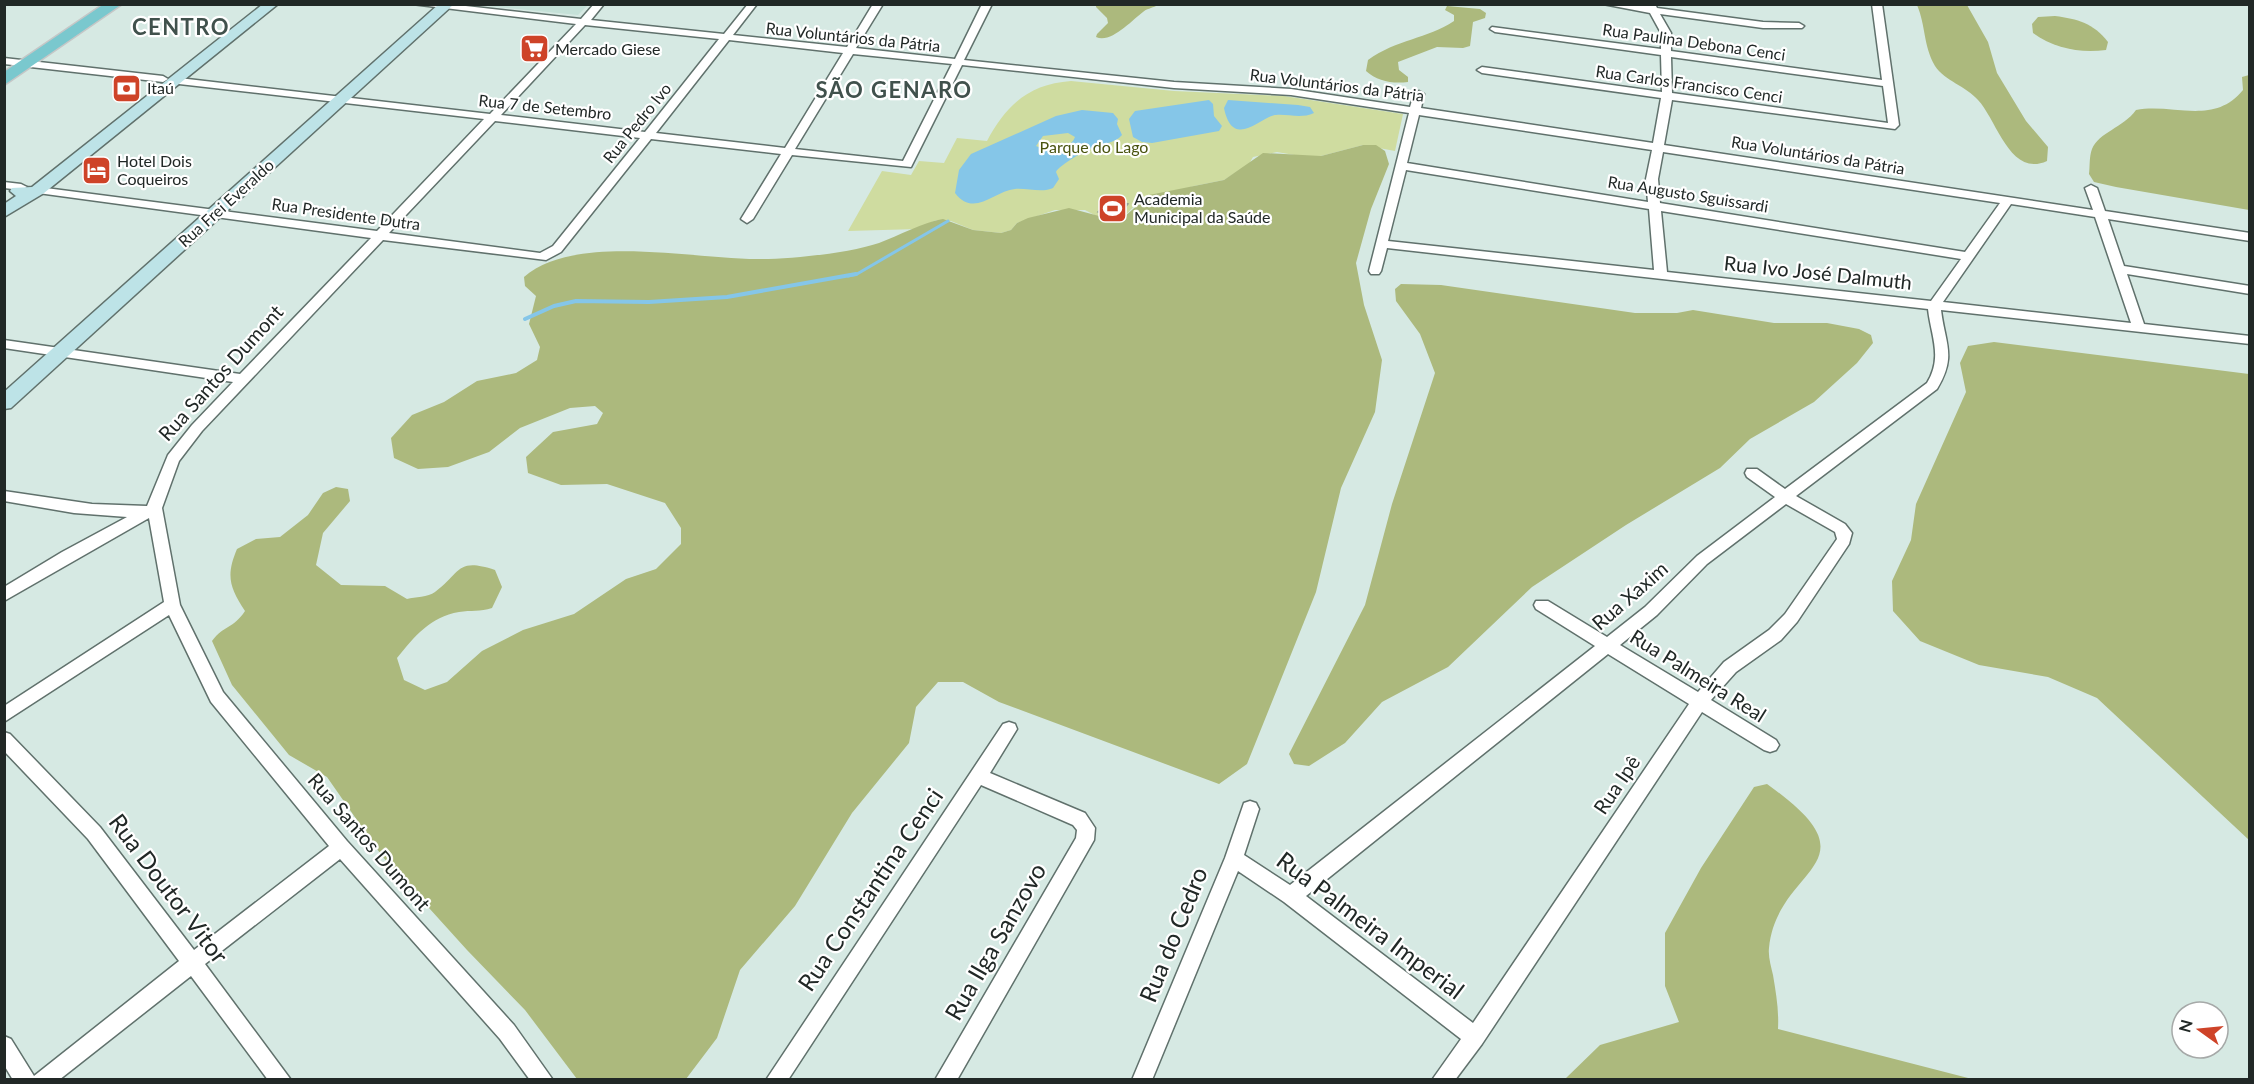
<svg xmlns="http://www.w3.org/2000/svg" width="2254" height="1084" font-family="Lato,sans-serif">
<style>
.built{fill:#c5e1d8}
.green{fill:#cfdca0}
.forest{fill:#acb97d}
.water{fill:#85c6e8;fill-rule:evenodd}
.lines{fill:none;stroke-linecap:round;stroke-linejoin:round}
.stream-far1{stroke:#85c6e8;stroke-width:3}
.stream{stroke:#85c6e8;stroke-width:4}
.building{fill:#92c396;stroke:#95a195;stroke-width:1.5}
.street-casing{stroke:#60716c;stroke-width:3}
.secondary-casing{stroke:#60716c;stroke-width:3}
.primary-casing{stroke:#c5c7c7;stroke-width:3}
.street{fill:#fff;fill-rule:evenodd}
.secondary{fill:#bde3e7;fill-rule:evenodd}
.primary{fill:#7ac8ce;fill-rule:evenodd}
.labels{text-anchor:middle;stroke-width:4.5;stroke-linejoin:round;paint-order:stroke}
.far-street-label{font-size:16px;fill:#212826;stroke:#fff}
.far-poi-label{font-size:16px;fill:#212826;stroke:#fff;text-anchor:start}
.far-park-label{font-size:16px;fill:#49530f;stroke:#fff}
.street-label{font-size:20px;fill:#212826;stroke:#fff}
.far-district-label{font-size:22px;font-weight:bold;letter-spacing:1.5px;fill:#40514c;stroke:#fff}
.near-street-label{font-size:24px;fill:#212826;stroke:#fff}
</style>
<rect width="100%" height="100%" fill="#d6e9e3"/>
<polygon class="built" points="478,5 588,5 578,15"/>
<path class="green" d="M 1071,81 L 1174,91 L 1284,96 L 1403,114 L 1395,151 L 1363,145 L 1321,156 L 1300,156 L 1277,152 L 1253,157 L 1249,164 L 1224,180 L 1194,186 L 1134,206 L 1124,217 L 1114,220 L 1102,219 L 1085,210 L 1055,210 L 1017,223 L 1011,230 L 1001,233 L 973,230 L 951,221 L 936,220 L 918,229 L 848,231 L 882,171 L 911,175 L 919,161 L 944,163 L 957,138 L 987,141 C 1006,105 1029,84 1071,81 Z"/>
<g class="forest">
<path d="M 1096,5 L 1155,4 L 1156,6 C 1152,8 1146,9 1143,12 C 1132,20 1111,44 1096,37 L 1097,34 L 1108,23 L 1107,18 L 1096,7 Z"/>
<path d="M 1917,5 L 1967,5 L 1988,42 L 1997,73 L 2026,121 L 2048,147 L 2047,161 C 2010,178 1997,120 1978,100 C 1966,86 1945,81 1935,66 C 1923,45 1926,26 1917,5 Z"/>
<path d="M 1447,6 L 1480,9 L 1486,13 L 1485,18 L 1473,22 L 1470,46 L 1463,48 L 1437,47 L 1398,62 L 1399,70 L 1408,77 L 1408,82 C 1392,84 1377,81 1366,71 L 1368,60 C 1397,39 1427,39 1454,21 L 1454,15 L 1445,10 Z"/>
<path d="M 2055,16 C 2078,19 2093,23 2108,42 L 2106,50 C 2080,53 2055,49 2033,33 L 2032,24 L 2038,17 Z"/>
<path d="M 2249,75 L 2249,210 L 2116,187 L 2094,182 L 2089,174 C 2090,167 2089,157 2092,149 C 2099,132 2123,128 2136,110 C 2173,103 2214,126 2243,90 L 2242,77 Z"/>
<path d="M 1363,145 L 1376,145 L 1385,151 L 1389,164 L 1371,209 L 1356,263 L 1364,305 L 1382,360 L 1375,412 L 1341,488 L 1316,592 L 1247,764 L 1219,784 L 999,702 L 963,682 L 938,682 L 916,707 L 909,743 L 852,813 L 795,906 L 740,970 L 717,1038 L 686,1079 L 577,1079 L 525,1010 L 467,950 L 382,856 L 327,777 L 289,755 L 232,685 L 212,641 C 224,625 233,629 245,611 C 229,587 226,575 237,549 L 256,539 L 280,537 L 308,515 L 323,493 L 336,487 L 348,489 L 350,501 L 323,533 L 316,565 L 341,585 L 385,586 L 407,599 C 415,597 428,597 435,592 C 461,573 456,557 495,570 L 502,587 L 492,608 C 480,612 471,610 459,612 C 430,617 415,636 397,658 L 404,680 L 425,690 L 447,682 L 482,651 L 523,630 L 574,614 L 626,579 L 656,569 L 681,544 L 681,528 L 665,503 L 607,484 L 561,485 L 528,473 L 526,457 L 553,432 L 597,424 L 603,413 L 595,406 L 570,408 L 520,428 L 489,452 L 448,467 L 418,469 L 394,458 L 391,438 L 412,415 L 444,402 L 477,381 L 516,373 L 537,360 L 540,347 L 529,324 L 536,296 L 525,286 L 524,277 C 575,232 696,260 761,259 C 792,259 850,253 879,243 C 898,236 924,222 943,219 L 973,230 L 1001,233 L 1011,230 L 1017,223 L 1028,218 L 1069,208 L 1114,220 L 1124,217 L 1149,195 L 1224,180 L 1263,153 L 1321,156 Z"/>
<polygon points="1401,284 1441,285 1635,313 1677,313 1693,310 1774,323 1827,323 1859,329 1871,335 1873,343 1857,363 1814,402 1750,439 1720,468 1626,525 1532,587 1448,667 1382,702 1345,743 1309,766 1294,764 1289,754 1365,605 1392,504 1435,373 1420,334 1396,301 1395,289"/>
<polygon points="1994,342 2249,374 2249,840 2097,698 2048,677 1979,665 1920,641 1893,611 1892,581 1911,540 1916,504 1966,392 1960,363 1968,346"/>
<path d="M 1767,784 C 1882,866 1777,864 1769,948 C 1768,956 1771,966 1773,975 C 1776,993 1779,1010 1778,1029 L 1972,1079 L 1565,1079 L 1600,1045 L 1679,1022 L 1665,986 L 1665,933 L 1701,868 L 1754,787 Z"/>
</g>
<g class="water">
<polygon points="1209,100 1213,104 1214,116 1222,126 1219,131 1152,143 1142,142 1133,137 1129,119 1135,111"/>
<path d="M 1228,100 L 1298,105 L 1310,107 L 1314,113 C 1301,119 1289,114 1276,115 C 1262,115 1233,152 1224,108 Z"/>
<path d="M 1082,110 L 1113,113 L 1118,119 L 1117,124 L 1122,135 C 1115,143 1105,143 1096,146 C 1088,149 1059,165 1056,172 L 1059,179 L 1053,188 C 1043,193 1027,188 1015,189 C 994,191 974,218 955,193 L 959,170 L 971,154 L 1056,116 ZM 1068,133 L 1075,137 C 1069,152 1049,152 1036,146 L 1043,136 Z"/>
</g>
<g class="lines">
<polyline class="stream-far1" points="848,276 857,274 948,221"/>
<polyline class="stream" points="525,319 554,306 576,301 649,302 727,297 856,274"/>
</g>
<polygon class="building" points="1110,199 1128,204 1116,218 1098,212"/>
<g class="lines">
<defs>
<g id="street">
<path d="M 412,4 L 448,4 L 581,19 L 594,4 L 604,4 L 591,20 L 724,34 L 748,4 L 757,4 L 733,35 L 847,47 L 873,4 L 883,4 L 856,48 L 955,59 L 982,4 L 992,4 L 964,60 L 1174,82 L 1291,89 L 1410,107 L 1414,94 L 1419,91 L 1424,94 L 1421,108 L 1653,143 L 1661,98 L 1482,73 L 1477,70 L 1482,67 L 1662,92 L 1661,55 L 1495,32 L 1490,29 L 1492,27 L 1661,49 L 1661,33 L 1650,13 L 1603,4 L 1647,6 L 1645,4 L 1655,4 L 1657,8 L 1763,22 L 1799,23 L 1804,26 L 1802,28 L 1763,28 L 1660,14 L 1671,33 L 1671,51 L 1882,80 L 1872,4 L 1882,4 L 1899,125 L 1895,129 L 1672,100 L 1664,145 L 2093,210 L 2085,188 L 2091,185 L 2097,188 L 2105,211 L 2250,233 L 2250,241 L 2108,219 L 2124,266 L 2250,286 L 2250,294 L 2127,274 L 2144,324 L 2250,336 L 2250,344 L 1941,310 C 1945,344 1957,356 1937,389 L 1796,496 L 1845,524 L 1852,533 L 1849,544 L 1797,622 L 1781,640 L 1736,672 L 1711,700 L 1776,740 L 1779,745 L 1776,750 L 1770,752 L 1764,750 L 1702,712 L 1482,1044 L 1455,1080 L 1432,1080 L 1461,1039 L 1284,902 L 1238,871 L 1152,1080 L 1132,1080 L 1225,858 L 1244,803 L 1250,801 L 1256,803 L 1259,809 L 1244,855 L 1290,885 L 1595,646 L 1536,609 L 1534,605 L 1536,601 L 1548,601 L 1607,637 L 1645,607 L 1697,556 L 1775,497 L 1747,477 L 1745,473 L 1747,469 L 1757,469 L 1785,489 L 1927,383 C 1943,357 1931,336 1928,309 L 1387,248 L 1381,271 L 1379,274 L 1371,274 L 1369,271 L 1409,113 L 1291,95 L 1174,88 L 962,65 L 911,167 L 792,155 L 753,219 L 747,223 L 741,219 L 781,154 L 651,139 L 561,252 L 546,260 L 383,240 L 202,431 L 179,461 L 162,508 L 180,605 L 223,692 L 347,841 L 514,1025 L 553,1080 L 530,1080 L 500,1039 L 340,859 L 205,964 L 291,1080 L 268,1080 L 191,976 L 59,1080 L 13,1080 L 4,1065 L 4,1036 L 11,1039 L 34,1076 L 179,961 L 88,839 L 4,751 L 4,732 L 10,734 L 100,827 L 194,950 L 329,846 L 211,702 L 169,615 L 4,722 L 4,706 L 164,602 L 149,518 L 4,601 L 4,587 L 62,552 L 127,517 L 74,513 L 4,501 L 4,491 L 92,504 L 147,506 L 168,455 L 192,425 L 233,382 L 4,348 L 4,340 L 240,374 L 371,238 L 38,193 L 32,190 L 38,187 L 377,231 L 484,119 L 179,84 L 174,81 L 179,78 L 490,114 L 576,24 ZM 585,25 L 719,39 L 645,132 L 501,115 ZM 729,40 L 843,53 L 785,148 L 656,133 ZM 853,54 L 952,64 L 903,161 L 795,149 ZM 1671,57 L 1883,86 L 1888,123 L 1672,93 ZM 1419,115 L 1652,150 L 1646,179 L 1648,202 L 1407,163 ZM 495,121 L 640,138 L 553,246 L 540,253 L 389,233 ZM 1663,152 L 2000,203 L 1965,252 L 1660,203 L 1658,179 ZM 1406,170 L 1649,209 L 1654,270 L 1388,241 ZM 2011,204 L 2095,217 L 2131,323 L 1943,302 ZM 1661,211 L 1961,259 L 1931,301 L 1667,272 ZM 1786,504 L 1835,532 L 1837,539 L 1785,614 L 1769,630 L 1724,662 L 1698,692 L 1620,645 L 1657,615 L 1707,564 ZM 1608,654 L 1689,704 L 1473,1023 L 1306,896 Z"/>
<polygon points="4,58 163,76 168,79 163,82 4,64"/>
<polygon points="4,182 21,184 27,187 21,190 4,188"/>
<polygon points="1009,722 1015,724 1017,729 990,773 1085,813 1095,828 1094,840 957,1080 935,1080 1076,838 1077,830 1073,825 981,785 788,1080 766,1080 1003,724"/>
</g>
<g id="secondary">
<polygon points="263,4 278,4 44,193 4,217 4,204 16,196 10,191 12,188 32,187"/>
<polygon points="439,4 454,4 11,408 4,409 4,392"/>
</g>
<polygon id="primary" points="104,4 122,4 4,85 4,72"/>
</defs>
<use href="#street" class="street-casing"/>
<use href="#secondary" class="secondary-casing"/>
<use href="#primary" class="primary-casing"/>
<use href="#street" class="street"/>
<use href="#secondary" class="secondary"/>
<use href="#primary" class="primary"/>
</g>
<defs>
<symbol id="supermarket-square" viewBox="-11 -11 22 22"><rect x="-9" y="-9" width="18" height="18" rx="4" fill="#ce4328" stroke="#fff"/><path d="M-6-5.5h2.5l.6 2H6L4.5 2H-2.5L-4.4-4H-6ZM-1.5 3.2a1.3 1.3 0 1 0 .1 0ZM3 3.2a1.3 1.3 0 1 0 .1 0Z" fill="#fff"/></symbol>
<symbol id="bank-square" viewBox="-11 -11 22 22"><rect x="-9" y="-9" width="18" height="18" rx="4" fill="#ce4328" stroke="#fff"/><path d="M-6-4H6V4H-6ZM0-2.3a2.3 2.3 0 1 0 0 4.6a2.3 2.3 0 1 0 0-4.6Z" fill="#fff"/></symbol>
<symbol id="hotel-square" viewBox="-11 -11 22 22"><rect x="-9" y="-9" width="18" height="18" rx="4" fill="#ce4328" stroke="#fff"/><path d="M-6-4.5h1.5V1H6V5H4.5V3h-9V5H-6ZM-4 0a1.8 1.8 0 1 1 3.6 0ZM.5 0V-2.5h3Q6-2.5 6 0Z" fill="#fff"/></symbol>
<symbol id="stadium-square" viewBox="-11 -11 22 22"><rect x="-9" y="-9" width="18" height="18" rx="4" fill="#ce4328" stroke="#fff"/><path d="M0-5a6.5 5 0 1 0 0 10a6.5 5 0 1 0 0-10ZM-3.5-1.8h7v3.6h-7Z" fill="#fff"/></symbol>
</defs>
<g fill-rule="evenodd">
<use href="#supermarket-square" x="518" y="32" width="33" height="33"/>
<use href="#bank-square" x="110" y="72" width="33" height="33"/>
<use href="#hotel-square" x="80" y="154" width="33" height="33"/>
<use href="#stadium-square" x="1096" y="192" width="33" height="33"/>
</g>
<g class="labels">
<g class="far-street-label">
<text transform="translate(853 37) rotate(6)" y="6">Rua Voluntários da Pátria</text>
<text transform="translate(1694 42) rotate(8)" y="6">Rua Paulina Debona Cenci</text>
<text transform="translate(1689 84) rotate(8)" y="6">Rua Carlos Francisco Cenci</text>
<text transform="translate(1337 85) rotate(7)" y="6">Rua Voluntários da Pátria</text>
<text transform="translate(545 107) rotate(6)" y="6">Rua 7 de Setembro</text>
<text transform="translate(637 123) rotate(-51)" y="6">Rua Pedro Ivo</text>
<text transform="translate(1818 155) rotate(9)" y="6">Rua Voluntários da Pátria</text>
<text transform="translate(1688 194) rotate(9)" y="6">Rua Augusto Sguissardi</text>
<text transform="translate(226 203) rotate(-42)" y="6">Rua Frei Everaldo</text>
<text transform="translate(346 214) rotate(8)" y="6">Rua Presidente Dutra</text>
</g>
<g class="far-poi-label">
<text x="555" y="55">Mercado Giese</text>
<text x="147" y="94">Itaú</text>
<text x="117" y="167">Hotel Dois<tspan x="117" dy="18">Coqueiros</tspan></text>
<text x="1134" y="205">Academia<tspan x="1134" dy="18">Municipal da Saúde</tspan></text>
</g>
<g class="far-park-label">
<text x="1094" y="153">Parque do Lago</text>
</g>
<g class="street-label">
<text transform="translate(1818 273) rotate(6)" y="7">Rua Ivo José Dalmuth</text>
<text transform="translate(221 373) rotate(-48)" y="7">Rua Santos Dumont</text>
<text transform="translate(1630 596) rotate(-41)" y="7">Rua Xaxim</text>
<text transform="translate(1698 676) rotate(32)" y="7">Rua Palmeira Real</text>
<text transform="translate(1617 785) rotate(-56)" y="7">Rua Ipê</text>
<text transform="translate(369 842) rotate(49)" y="7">Rua Santos Dumont</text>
</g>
<g class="far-district-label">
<text x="181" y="35">CENTRO</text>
<text x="894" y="98">SÃO GENARO</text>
</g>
<g class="near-street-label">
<text transform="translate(168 889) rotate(53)" y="8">Rua Doutor Vitor</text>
<text transform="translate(871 890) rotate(-56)" y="8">Rua Constantina Cenci</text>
<text transform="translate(1370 926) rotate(37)" y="8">Rua Palmeira Imperial</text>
<text transform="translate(1174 935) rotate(-68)" y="8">Rua do Cedro</text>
<text transform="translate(996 942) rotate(-60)" y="8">Rua Ilga Sanzovo</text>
</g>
</g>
<rect width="2254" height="1084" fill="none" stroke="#212826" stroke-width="12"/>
<g transform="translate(2200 1030) rotate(285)"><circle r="28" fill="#ffffff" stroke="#a6a9a8" stroke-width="1.5"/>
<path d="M0-4.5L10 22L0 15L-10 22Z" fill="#ce4328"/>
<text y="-9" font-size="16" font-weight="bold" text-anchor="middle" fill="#212826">N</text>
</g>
</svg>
